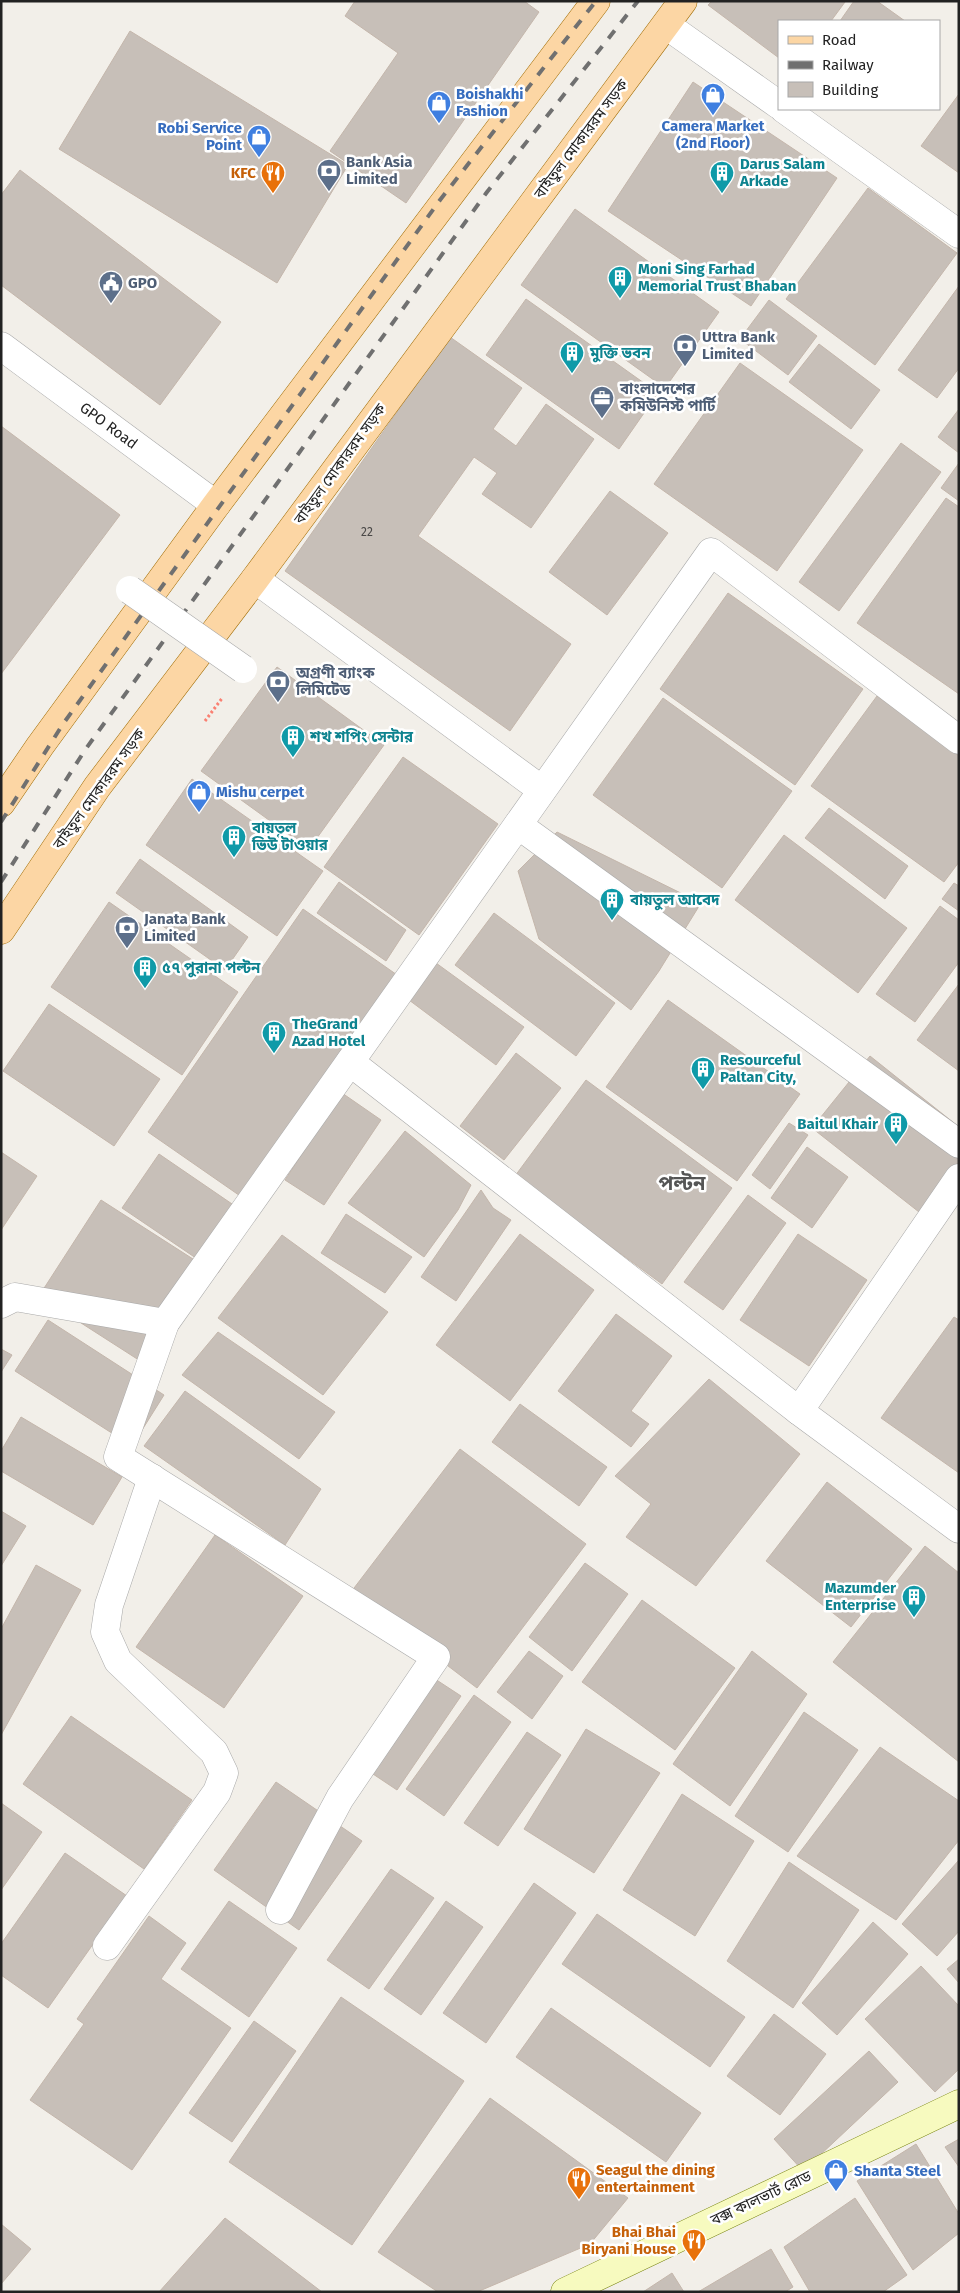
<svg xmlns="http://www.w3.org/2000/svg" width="960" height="2293" font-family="'Fira Sans','Noto Sans Bengali',sans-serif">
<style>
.building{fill:#c7bfb8;stroke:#c4b6ab}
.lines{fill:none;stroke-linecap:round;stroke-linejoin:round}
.street-casing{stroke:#a9a9a9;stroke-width:29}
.secondary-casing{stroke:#707d05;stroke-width:29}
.primary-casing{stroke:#a06b00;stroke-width:29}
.path{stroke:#fa8072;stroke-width:3;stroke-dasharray:2.5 2.5;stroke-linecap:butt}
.street{stroke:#fff;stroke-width:28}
.secondary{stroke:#f7fabf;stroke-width:28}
.primary{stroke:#fcd6a4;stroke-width:28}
.rail{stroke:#707070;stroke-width:4;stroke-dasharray:10 10;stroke-linecap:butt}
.street-bridge-casing{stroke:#a9a9a9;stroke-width:29;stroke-linecap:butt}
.street-bridge{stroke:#fff;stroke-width:28}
.labels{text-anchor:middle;stroke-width:5;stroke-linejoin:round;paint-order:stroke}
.number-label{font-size:12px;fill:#4b4948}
.shop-label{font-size:15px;font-weight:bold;fill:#366cbe;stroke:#fff;text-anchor:start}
.street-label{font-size:15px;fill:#222;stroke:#fff}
.service-label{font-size:15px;font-weight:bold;fill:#4e5e75;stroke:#fff;text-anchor:start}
.culture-label{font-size:15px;font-weight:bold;fill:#0d838f;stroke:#fff;text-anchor:start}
.food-label{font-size:15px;font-weight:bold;fill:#c56008;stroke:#fff;text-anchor:end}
.district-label{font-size:20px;font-weight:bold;fill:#555;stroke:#fff}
</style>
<rect width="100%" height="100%" fill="#f2efe9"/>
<g class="building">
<polygon points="355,1 524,1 539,12 406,203 330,151 398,53 345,16"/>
<polygon points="712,1 845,1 845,2 831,21 779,21 779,58 708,5"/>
<polygon points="854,1 877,1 905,21 840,21"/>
<polygon points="130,31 348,165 277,283 59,149"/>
<polygon points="693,82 837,178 751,306 608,211"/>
<polygon points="959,94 959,173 921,146"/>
<polygon points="20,170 221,322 160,405 1,285 1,195"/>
<polygon points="868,188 957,253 875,365 786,299"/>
<polygon points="575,209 719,312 665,388 521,285"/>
<polygon points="959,286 959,368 937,398 898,370"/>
<polygon points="526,299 658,393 619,449 486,355"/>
<polygon points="769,300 817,336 788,375 740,339"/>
<polygon points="450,337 522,388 493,429 516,446 546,404 594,439 531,528 482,494 497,473 474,457 418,536 571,644 510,731 285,571"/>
<polygon points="819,344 880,390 851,429 789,382"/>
<polygon points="740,363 863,450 777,571 654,484"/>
<polygon points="959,409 959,453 938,437"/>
<polygon points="1,426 120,515 1,674"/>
<polygon points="901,443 941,472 839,611 799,582"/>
<polygon points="959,463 959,501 941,488"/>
<polygon points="610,491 668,533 607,615 549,572"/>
<polygon points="946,498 959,507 959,694 857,623"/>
<polygon points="728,593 863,689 795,785 660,689"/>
<polygon points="277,667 384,745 309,849 201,771"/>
<polygon points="877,696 959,756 959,862 944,882 811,786"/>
<polygon points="663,698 792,791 722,888 593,795"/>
<polygon points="403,757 498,824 419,935 324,867"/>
<polygon points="192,779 323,871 277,936 146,845"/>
<polygon points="829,808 908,866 885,899 805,838"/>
<polygon points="557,832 701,903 659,971 631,1010 539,939 518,871"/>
<polygon points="784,835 907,928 858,993 735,900"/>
<polygon points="140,859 248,937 225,970 116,893"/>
<polygon points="339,882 406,930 386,961 317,913"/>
<polygon points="954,883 959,886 959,911 942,899"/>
<polygon points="109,902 238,992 182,1075 51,987"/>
<polygon points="940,906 959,920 959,962 915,1022 876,994"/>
<polygon points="303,909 400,977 246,1200 148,1132"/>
<polygon points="494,913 615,1003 576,1056 455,965"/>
<polygon points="436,963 524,1027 496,1065 409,1000"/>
<polygon points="959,984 959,1071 917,1040"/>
<polygon points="668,1000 800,1094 737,1181 606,1087"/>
<polygon points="49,1004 160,1079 114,1146 3,1071"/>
<polygon points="516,1053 561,1088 504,1160 460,1126"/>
<polygon points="870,1056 959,1127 959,1162 919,1212 812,1128"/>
<polygon points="586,1080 732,1188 662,1284 515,1176"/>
<polygon points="342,1093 381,1120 324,1205 285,1180"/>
<polygon points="789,1123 808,1135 770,1189 752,1175"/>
<polygon points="405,1131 471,1185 458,1210 424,1257 348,1203"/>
<polygon points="807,1147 848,1177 812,1228 771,1198"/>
<polygon points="1,1152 37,1176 1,1230"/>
<polygon points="159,1154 254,1219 218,1273 122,1208"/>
<polygon points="481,1190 493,1208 511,1220 456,1301 421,1277"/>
<polygon points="748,1195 786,1223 723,1310 684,1282"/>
<polygon points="101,1200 207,1268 145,1364 39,1296"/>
<polygon points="346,1214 412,1257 385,1293 321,1253"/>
<polygon points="520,1234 594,1290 510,1401 436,1345"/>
<polygon points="798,1234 867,1280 809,1366 740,1320"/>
<polygon points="282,1235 388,1312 323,1395 218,1318"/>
<polygon points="616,1314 672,1356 631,1411 649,1424 631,1447 558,1391"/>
<polygon points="954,1317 959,1320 959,1473 881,1418"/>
<polygon points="48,1320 164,1395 132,1446 15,1371"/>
<polygon points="218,1332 335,1412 299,1459 182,1375"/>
<polygon points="1,1349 12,1355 1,1372"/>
<polygon points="709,1379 800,1454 696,1586 626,1537 651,1504 615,1476"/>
<polygon points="185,1391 321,1489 285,1545 144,1446"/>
<polygon points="520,1404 607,1467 579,1506 492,1442"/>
<polygon points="21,1417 122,1477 93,1525 1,1471 1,1451"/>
<polygon points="460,1449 586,1544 477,1688 351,1592"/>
<polygon points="827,1482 912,1549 851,1627 766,1561"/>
<polygon points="1,1511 26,1526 1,1566"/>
<polygon points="215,1535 303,1596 224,1708 136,1647"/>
<polygon points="925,1546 959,1573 959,1762 833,1662"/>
<polygon points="585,1563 628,1594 572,1671 529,1637"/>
<polygon points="36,1565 81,1590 1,1735 1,1629"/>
<polygon points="642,1600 735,1668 675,1750 582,1682"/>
<polygon points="529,1651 563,1676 532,1719 497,1692"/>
<polygon points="752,1651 807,1694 730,1806 673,1764"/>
<polygon points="432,1677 461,1696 397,1790 367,1770"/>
<polygon points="474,1695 511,1722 444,1816 406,1789"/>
<polygon points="804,1712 858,1750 788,1852 735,1816"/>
<polygon points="71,1716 192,1800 144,1869 23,1784"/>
<polygon points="586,1729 660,1773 594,1873 524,1829"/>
<polygon points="527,1732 561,1755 498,1846 464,1823"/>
<polygon points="880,1747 959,1801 959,1840 896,1920 797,1856"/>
<polygon points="276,1782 362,1841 299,1930 214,1870"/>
<polygon points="682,1794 754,1841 695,1936 623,1890"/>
<polygon points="1,1803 42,1832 1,1890"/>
<polygon points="65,1853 127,1896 48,2008 1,1975 1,1944"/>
<polygon points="959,1860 959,1931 937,1956 902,1924"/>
<polygon points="789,1862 859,1910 793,2008 727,1961"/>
<polygon points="391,1869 434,1898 369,1989 327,1960"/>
<polygon points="534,1883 576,1913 486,2043 443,2013"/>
<polygon points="229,1901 297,1948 249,2017 181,1969"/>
<polygon points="446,1901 483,1927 421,2015 384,1989"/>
<polygon points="597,1914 745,2017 710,2067 562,1964"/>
<polygon points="149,1916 186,1943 161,1979 231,2028 132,2170 30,2100 84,2024 77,2019"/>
<polygon points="873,1922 908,1954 837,2035 802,2003"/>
<polygon points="959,1959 959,1983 947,1969"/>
<polygon points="921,1966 959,2006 959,2069 935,2092 865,2019"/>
<polygon points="341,1997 464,2081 352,2245 229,2162"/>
<polygon points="551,2008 701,2113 666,2162 516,2057"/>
<polygon points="774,2014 826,2054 780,2115 727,2076"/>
<polygon points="254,2021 296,2051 232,2142 189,2113"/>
<polygon points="869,2051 898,2082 803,2171 774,2139"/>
<polygon points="490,2098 628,2198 590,2244 477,2292 438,2292 378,2252"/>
<polygon points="959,2139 959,2167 945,2147"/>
<polygon points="916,2144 959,2214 959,2233 913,2270 857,2181"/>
<polygon points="855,2198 907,2275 883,2292 810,2292 784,2247"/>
<polygon points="225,2218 322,2292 159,2292"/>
<polygon points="1,2224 31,2249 1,2284"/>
<polygon points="771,2249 793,2287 785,2292 698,2292"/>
<polygon points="672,2273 684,2292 643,2292"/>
</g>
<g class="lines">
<defs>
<g id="street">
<polyline points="666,25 779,105"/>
<polyline points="784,109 959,234"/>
<path id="s1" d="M 1,346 L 216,505"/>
<polyline points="255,579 542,790"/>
<polyline points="518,825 959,1144"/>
<polyline points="350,1062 799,1411 959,1529"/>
<polyline points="1,1304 15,1297 165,1323"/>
<polyline points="799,1411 959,1178"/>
<polyline points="280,1910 340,1798 436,1657 118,1457 165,1323 711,552 959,740"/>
<polyline points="107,1946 217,1792 224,1773 214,1752 118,1661 105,1632 109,1605 152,1478"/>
</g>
<polyline id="secondary" points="565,2292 959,2104"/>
<g id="primary">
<polyline points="1,803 40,746 216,505 596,1"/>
<polyline points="1,930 97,787 255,579 683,1"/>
</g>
</defs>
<use href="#street" class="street-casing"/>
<use href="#secondary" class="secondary-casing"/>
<use href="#primary" class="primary-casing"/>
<polyline class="path" points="205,721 223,697"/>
<use href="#street" class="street"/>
<use href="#secondary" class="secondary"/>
<use href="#primary" class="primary"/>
<g class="rail">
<polyline points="1,822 63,724 440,200 596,1"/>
<polyline points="1,882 85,750 487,192 638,1"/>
</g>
<defs>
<polyline id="street-bridge" points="130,590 243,669"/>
</defs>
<use href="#street-bridge" class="street-bridge-casing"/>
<use href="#street-bridge" class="street-bridge"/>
</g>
<defs>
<symbol id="shop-pin" viewBox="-11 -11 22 30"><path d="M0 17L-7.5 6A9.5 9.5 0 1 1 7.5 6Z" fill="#3f7fe0" stroke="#fff"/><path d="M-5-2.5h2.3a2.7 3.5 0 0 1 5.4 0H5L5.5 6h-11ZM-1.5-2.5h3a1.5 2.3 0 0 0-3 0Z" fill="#fff"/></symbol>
<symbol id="bank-pin" viewBox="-11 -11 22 30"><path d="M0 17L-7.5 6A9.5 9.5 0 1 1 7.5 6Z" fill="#5c6f8a" stroke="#fff"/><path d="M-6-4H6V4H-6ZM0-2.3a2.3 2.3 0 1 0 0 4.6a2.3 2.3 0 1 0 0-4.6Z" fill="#fff"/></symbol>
<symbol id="restaurant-pin" viewBox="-11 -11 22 30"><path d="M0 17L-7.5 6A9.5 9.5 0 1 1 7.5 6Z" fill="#e8710a" stroke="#fff"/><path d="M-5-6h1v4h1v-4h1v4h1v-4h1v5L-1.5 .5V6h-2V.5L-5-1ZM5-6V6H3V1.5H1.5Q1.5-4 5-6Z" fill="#fff"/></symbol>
<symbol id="building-pin" viewBox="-11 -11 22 30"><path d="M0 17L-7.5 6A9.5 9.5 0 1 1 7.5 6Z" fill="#0f9aa8" stroke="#fff"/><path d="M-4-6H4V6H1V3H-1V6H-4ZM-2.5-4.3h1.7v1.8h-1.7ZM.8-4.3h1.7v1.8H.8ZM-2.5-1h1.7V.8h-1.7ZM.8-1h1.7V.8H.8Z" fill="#fff"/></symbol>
<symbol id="civic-pin" viewBox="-11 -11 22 30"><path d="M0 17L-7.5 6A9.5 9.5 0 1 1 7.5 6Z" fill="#5c6f8a" stroke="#fff"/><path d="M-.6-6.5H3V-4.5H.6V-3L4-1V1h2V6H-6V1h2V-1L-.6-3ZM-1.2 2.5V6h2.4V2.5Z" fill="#fff"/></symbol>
<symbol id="office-pin" viewBox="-11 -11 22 30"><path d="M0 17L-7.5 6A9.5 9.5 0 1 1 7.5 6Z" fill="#5c6f8a" stroke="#fff"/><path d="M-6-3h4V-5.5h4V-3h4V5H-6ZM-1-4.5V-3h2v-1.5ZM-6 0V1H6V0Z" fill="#fff"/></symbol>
</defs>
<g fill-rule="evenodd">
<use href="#shop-pin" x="699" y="81" width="28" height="38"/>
<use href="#shop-pin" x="425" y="89" width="28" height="38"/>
<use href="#shop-pin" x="245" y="123" width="28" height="38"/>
<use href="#bank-pin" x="315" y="157" width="28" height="38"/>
<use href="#restaurant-pin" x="259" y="159" width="28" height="38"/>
<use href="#building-pin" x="708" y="159" width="28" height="38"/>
<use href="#building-pin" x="606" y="264" width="28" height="38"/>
<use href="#civic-pin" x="97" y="269" width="28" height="38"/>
<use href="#bank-pin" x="671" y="332" width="28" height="38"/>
<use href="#building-pin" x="558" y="339" width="28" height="38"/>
<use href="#office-pin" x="588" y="384" width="28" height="38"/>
<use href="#bank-pin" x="264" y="668" width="28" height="38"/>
<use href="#building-pin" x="279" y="723" width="28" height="38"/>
<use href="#shop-pin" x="185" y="778" width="28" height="38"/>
<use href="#building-pin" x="220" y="823" width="28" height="38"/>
<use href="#building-pin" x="598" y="886" width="28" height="38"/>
<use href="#bank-pin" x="113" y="914" width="28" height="38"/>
<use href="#building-pin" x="131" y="954" width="28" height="38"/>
<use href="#building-pin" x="260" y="1019" width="28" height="38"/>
<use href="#building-pin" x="689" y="1055" width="28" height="38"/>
<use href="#building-pin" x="882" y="1110" width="28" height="38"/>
<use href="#building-pin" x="900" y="1583" width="28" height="38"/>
<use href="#shop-pin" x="822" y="2157" width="28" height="38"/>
<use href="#restaurant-pin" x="565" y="2165" width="28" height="38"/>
<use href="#restaurant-pin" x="680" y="2227" width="28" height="38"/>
</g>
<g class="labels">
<g class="number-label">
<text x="367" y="536">22</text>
</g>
<g class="shop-label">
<text x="456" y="99">Boishakhi<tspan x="456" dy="17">Fashion</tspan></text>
<text x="713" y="131" text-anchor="middle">Camera Market<tspan x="713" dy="17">(2nd Floor)</tspan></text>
<text x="242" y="133" text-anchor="end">Robi Service<tspan x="242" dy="17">Point</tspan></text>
<text x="216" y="797">Mishu cerpet</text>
<text x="854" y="2176">Shanta Steel</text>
</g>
<g class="street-label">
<text transform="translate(581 139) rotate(-53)" y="5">বাইতুল মোকাররম সড়ক</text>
<text dy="5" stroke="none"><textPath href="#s1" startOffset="134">GPO Road</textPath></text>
<text transform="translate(340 464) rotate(-54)" y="5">বাইতুল মোকাররম সড়ক</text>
<text transform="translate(99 789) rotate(-54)" y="5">বাইতুল মোকাররম সড়ক</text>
<text transform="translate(761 2198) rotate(-25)" y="5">বক্স কালভার্ট রোড</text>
</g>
<g class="service-label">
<text x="346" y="167">Bank Asia<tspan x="346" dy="17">Limited</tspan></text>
<text x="128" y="288">GPO</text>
<text x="702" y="342">Uttra Bank<tspan x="702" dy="17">Limited</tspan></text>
<text x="620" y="394">বাংলাদেশের<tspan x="620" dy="17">কমিউনিস্ট পার্টি</tspan></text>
<text x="296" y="678">অগ্রণী ব্যাংক<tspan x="296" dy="17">লিমিটেড</tspan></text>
<text x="144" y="924">Janata Bank<tspan x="144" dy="17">Limited</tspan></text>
</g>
<g class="culture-label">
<text x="740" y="169">Darus Salam<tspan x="740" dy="17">Arkade</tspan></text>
<text x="638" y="274">Moni Sing Farhad<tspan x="638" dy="17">Memorial Trust Bhaban</tspan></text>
<text x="590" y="358">মুক্তি ভবন</text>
<text x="310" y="742">শখ শপিং সেন্টার</text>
<text x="252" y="833">বায়তুল<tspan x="252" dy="17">ভিউ টাওয়ার</tspan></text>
<text x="630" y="905">বায়তুল আবেদ</text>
<text x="162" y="973">৫৭ পুরানা পল্টন</text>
<text x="292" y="1029">TheGrand<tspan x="292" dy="17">Azad Hotel</tspan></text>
<text x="720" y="1065">Resourceful<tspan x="720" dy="17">Paltan City,</tspan></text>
<text x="878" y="1129" text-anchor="end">Baitul Khair</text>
<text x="896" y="1593" text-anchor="end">Mazumder<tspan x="896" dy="17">Enterprise</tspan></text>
</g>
<g class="food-label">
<text x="256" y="178">KFC</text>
<text x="596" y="2175" text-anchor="start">Seagul the dining<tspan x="596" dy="17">entertainment</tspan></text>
<text x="676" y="2237">Bhai Bhai<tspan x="676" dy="17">Biryani House</tspan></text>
</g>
<g class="district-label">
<text x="682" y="1190">পল্টন</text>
</g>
</g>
<rect width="960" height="2293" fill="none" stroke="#222222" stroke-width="5"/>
<rect x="778" y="20" width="162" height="90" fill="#ffffff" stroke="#a7a7a7"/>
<rect x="788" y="36" width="25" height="8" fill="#fcd6a4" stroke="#a7a7a7"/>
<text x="822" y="45" font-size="15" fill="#222222">Road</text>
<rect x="788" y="61" width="25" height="8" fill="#707070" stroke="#a7a7a7"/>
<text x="822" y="70" font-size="15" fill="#222222">Railway</text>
<rect x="788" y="82" width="25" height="15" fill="#c7bfb8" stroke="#a7a7a7"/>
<text x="822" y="95" font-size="15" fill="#222222">Building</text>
</svg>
